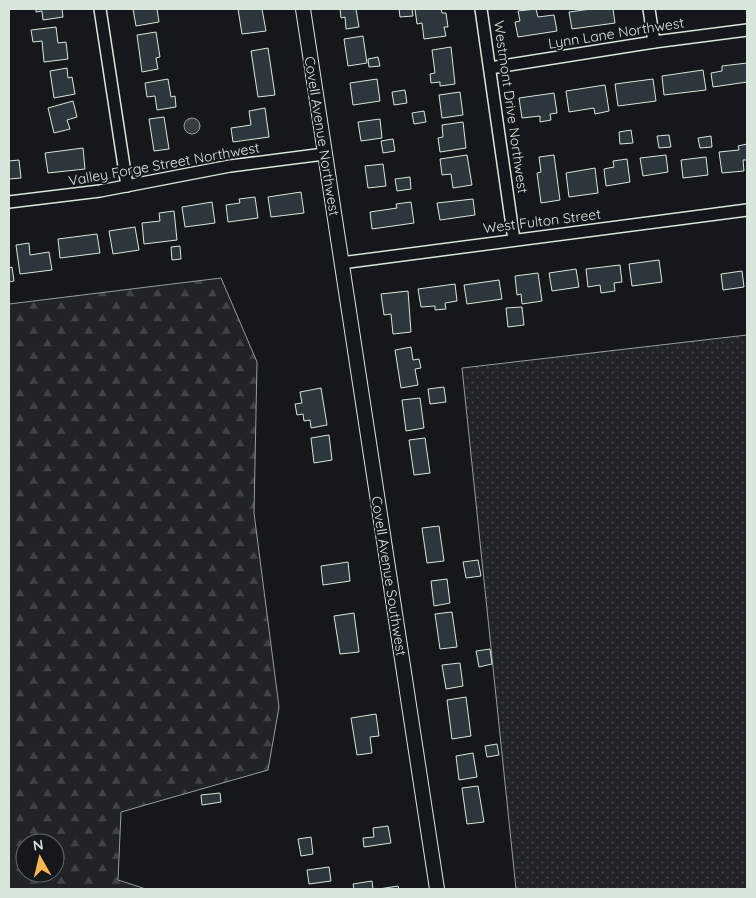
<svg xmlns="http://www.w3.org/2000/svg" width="756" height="898" font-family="Quicksand,sans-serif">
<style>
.grass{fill:url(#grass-dots);stroke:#939e99}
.forest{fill:url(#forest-firs);stroke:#939e99;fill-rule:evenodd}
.water{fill:url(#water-ripples);stroke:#939e99}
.building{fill:#2c363c;stroke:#d8e6dc}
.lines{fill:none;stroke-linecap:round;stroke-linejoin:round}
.minor-casing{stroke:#d8e6dc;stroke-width:14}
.tertiary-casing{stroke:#d8e6dc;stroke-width:16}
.minor{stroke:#14181c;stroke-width:11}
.tertiary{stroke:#14181c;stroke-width:14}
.labels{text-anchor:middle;stroke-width:4;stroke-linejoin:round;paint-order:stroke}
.street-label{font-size:14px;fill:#d8e6dc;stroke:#14181c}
</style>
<defs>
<pattern id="grass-dots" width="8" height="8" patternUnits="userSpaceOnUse" patternTransform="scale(1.25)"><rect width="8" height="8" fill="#202428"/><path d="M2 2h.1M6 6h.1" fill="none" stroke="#404447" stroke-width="1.8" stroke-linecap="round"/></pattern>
<pattern id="forest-firs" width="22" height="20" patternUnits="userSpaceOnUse" patternTransform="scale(1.25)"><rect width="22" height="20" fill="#202428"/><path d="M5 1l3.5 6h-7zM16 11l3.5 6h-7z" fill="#404447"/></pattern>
<pattern id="water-ripples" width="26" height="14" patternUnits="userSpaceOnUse" patternTransform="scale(1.25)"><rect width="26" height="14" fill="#363b3e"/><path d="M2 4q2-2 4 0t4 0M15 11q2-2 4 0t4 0" fill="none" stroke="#525759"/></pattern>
</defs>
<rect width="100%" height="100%" fill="#14181c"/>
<polygon class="grass" points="747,335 747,889 516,889 462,368"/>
<path class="forest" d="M 221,278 L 257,362 L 254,513 L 279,707 L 268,770 L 121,812 L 118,880 L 146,889 L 9,889 L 9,304 ZM 25,843 L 55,843 L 55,873 L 25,873 Z"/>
<circle class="water" cx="192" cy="126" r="8"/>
<g class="building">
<polygon points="36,9 62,9 63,17 43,20 42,11 36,12"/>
<polygon points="133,9 157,9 159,22 136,26"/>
<polygon points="238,9 262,9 266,31 242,34"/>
<polygon points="340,9 356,9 359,27 346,29 345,17 341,18"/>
<polygon points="399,9 412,9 413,16 400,17"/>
<polygon points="415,9 441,9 442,13 446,13 448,27 444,27 446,36 424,39 422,23 417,24"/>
<polygon points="536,9 538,17 554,15 557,31 518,37 515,22 520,21 518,11"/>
<polygon points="591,9 613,9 615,23 572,29 569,12"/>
<polygon points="56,27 58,43 66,42 68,59 44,62 42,41 33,42 31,30"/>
<polygon points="156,32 160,57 156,58 158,69 142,72 137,35"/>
<polygon points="363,36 367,63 348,66 344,39"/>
<polygon points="451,47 455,84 440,86 440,82 431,83 430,74 435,73 432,50"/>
<polygon points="268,48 275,95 258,97 251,51"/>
<polygon points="378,57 380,66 369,67 368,59"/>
<polygon points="747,63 747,82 713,87 711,73 722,71 722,66"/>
<polygon points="67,68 68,78 72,77 75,94 54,98 50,71"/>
<polygon points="703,70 706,90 664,95 662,76"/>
<polygon points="168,79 171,97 175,96 176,107 157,110 155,96 147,97 145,83"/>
<polygon points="377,79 380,101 353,105 350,83"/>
<polygon points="653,79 656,101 618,106 615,84"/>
<polygon points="605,85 609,111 595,114 594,108 569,112 566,91"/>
<polygon points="405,90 407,103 394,105 392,92"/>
<polygon points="460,92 463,115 442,118 439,95"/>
<polygon points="554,93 557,113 550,114 551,120 540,122 540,116 522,118 519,98"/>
<polygon points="73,101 77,117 67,120 70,129 54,133 48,108"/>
<polygon points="265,108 269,137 233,142 231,128 251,125 249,111"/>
<polygon points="424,111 426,122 414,124 412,113"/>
<polygon points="164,117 169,149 154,151 149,119"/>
<polygon points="380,119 382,138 361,141 358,122"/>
<polygon points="463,122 466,148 440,152 438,138 443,137 442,125"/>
<polygon points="631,130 633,143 620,144 619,132"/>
<polygon points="669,135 671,147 659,148 657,136"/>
<polygon points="711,136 712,147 700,148 698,138"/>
<polygon points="393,139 395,151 383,153 381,141"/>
<polygon points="747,144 747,160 743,160 744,171 722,173 719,152 739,150 738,146"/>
<polygon points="83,148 85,169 48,173 45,153"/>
<polygon points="467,155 472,185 453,188 451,174 442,175 440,159"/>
<polygon points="554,155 560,200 541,203 537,173 541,172 539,157"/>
<polygon points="666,155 668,172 643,176 640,158"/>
<polygon points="706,157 708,175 683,178 681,160"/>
<polygon points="627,159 630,182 606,186 604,169 614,167 613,161"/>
<polygon points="19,160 21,178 9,179 9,161"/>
<polygon points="383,164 386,186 368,188 365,166"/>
<polygon points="595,168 598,193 569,197 566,173"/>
<polygon points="410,177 411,189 397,191 395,179"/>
<polygon points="301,192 304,213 271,217 268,197"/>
<polygon points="255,197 258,218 228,222 226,205 240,203 239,199"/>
<polygon points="473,199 475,215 440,220 437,203"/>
<polygon points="212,202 215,223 185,227 182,207"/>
<polygon points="411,202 414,223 372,229 370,212 397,208 396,204"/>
<polygon points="174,211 177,240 144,244 142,223 160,221 159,213"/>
<polygon points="135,227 139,250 113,254 109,231"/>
<polygon points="97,234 100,253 60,258 58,239"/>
<polygon points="29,243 30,255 49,252 52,270 20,274 16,245"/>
<polygon points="180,246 181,259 172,260 171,247"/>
<polygon points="659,260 662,282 632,286 629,264"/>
<polygon points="620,265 622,282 614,283 615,291 601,293 600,285 588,287 586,269"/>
<polygon points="12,267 14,281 9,282 9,268"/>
<polygon points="576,269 579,287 552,291 549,273"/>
<polygon points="742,271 744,287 723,290 721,274"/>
<polygon points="538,273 542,301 522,304 521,294 517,295 515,276"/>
<polygon points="499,280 502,299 467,304 464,285"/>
<polygon points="455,284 457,301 445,303 446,309 435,310 435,306 421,307 418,289"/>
<polygon points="408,291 411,332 393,334 391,314 384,315 381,294"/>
<polygon points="522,307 524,325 508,327 506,308"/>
<polygon points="411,347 413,360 419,359 421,368 415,369 418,385 401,388 395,350"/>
<polygon points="444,387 446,402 430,404 428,389"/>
<polygon points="321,388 327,425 311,428 310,420 304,421 303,414 297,415 295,404 302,403 300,392"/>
<polygon points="420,398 424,428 406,431 402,400"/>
<polygon points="329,435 332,460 314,463 311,438"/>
<polygon points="425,438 430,473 414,475 409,440"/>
<polygon points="439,526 444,561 427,563 422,528"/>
<polygon points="478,560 481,576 466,578 463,562"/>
<polygon points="348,562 350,581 323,585 321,566"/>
<polygon points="447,579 450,603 434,606 431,581"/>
<polygon points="452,612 457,647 440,649 435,614"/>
<polygon points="354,613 359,652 340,654 334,616"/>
<polygon points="490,649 492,664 479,667 476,651"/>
<polygon points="460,663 463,686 446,689 442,665"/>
<polygon points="466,697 471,736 452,739 447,700"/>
<polygon points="376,714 379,736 370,737 372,753 357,755 351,718"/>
<polygon points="497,744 499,755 487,757 485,746"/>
<polygon points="473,753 477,777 459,780 456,756"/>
<polygon points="478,786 484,822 467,824 462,788"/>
<polygon points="220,793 221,802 202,805 201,795"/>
<polygon points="388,826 391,843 364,847 363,838 374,837 373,828"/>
<polygon points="311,837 313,854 301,856 298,839"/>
<polygon points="329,867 331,881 309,884 307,870"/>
<polygon points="372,881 373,889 354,889 353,884"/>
<polygon points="398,886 399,889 379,889"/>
</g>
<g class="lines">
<defs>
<g id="minor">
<polyline points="100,9 127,186"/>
<polyline points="481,9 514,240"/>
<polyline points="649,9 654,42"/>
<polyline points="490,68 654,42 747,30"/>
<polyline points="9,202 100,191 230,166 324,154"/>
<polyline points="341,263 747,210"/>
</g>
<polyline id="tertiary" points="303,9 437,889"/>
</defs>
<use href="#minor" class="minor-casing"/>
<use href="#tertiary" class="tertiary-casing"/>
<use href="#minor" class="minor"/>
<use href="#tertiary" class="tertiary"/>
</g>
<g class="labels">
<g class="street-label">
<text transform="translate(616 33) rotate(-9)" y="5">Lynn Lane Northwest</text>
<text transform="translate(511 107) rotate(82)" y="5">Westmont Drive Northwest</text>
<text transform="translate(322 136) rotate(81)" y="5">Covell Avenue Northwest</text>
<text transform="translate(164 164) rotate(-10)" y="5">Valley Forge Street Northwest</text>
<text transform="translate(542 221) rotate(-7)" y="5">West Fulton Street</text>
<text transform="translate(389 576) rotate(81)" y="5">Covell Avenue Southwest</text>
</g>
</g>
<rect width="756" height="898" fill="none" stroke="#d8e6dc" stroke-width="20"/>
<g transform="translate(40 858) rotate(352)"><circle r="24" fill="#14181c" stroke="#626a69"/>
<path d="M0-4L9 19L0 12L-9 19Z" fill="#ffb74d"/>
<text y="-8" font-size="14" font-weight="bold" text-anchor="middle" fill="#d8e6dc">N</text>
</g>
</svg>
